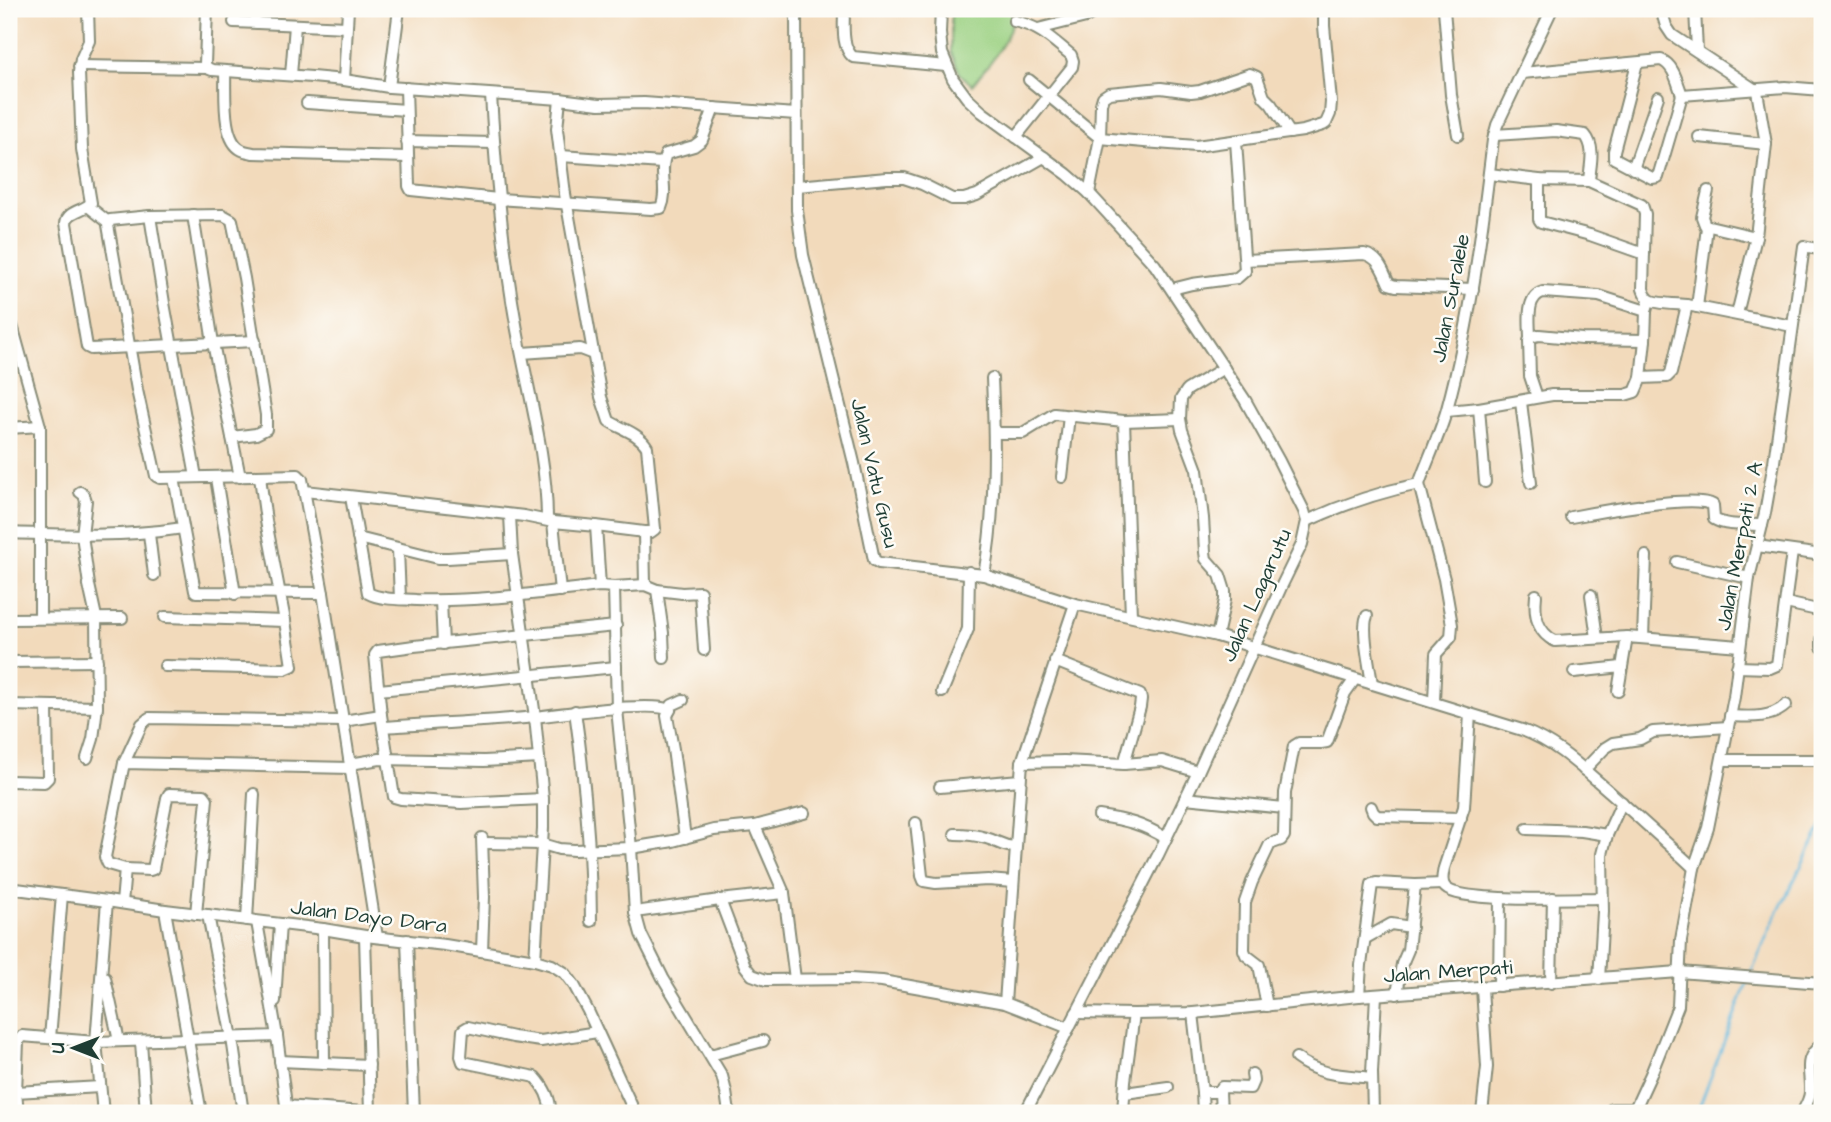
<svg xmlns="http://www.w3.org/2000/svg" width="1831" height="1122" font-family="'Architects Daughter',sans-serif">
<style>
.green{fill:#9cd183;stroke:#5e875c;stroke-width:2}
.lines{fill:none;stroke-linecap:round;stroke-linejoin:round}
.stream{stroke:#5db6db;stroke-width:2.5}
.minor-casing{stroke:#888c78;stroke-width:14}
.minor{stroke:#fff;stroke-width:10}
.labels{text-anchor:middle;stroke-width:5;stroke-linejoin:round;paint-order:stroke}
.street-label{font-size:21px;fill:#1f3d34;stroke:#fdfcf7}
</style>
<rect width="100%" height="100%" fill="#fdfcf7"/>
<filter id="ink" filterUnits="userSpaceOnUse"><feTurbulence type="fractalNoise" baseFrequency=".0143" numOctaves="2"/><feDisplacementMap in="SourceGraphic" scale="14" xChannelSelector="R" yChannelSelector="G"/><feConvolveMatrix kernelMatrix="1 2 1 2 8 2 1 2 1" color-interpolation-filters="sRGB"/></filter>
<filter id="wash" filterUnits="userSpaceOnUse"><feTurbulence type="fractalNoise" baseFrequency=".00686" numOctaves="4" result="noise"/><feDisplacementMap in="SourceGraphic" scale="28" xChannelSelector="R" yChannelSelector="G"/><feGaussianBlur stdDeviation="1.57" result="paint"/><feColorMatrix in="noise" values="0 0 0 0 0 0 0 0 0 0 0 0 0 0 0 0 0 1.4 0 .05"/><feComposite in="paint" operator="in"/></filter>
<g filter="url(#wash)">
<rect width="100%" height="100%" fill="#f2dabb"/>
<path class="green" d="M 951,9 L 1015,9 C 1010,41 992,61 972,85 L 960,74 L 951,52 Z"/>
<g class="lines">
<g class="stream">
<polyline points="1751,973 1771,926 1822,825"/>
<polyline points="1697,1113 1748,980"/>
</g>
</g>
</g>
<g filter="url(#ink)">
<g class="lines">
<defs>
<g id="minor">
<path d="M 88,9 L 89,41 L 81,59 L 79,72 L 82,149 L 91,203 C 84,211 67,211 66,223 L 87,347 L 91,349 L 255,341"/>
<path d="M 796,9 L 797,210 L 803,255 L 854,463 L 874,560 L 879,563 L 984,575 L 1075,604 L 1217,636 L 1522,730 C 1557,743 1582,768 1610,792 C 1638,817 1666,842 1694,868"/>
<path d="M 844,9 C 844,24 841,47 853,57 L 946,66"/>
<polyline points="941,9 940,33 942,53 953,79 967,98 982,112 1067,174 1089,193 1155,265 1245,400 1279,461 1304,511 1307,521 1302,544 1282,585 1198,772 1158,855 1025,1113"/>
<polyline points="1444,9 1451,95 1458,135"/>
<polyline points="1661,9 1666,26 1672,35 1757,91 1766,144 1756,237 1737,314"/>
<polyline points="1695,9 1697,51"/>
<path d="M 1014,21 C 1041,27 1050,38 1071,55 L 1073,61 L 1072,67 L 1016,137"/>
<polyline points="234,22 347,27"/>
<polyline points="1038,29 1086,17 1100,9"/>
<polyline points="1637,63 1614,151 1614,158 1652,178 1658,177 1682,95"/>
<path d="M 79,66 L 207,68 L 212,70 L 312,77 L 344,80 L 389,87 L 560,99 L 557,129 L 565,194 L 601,397 L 609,421 C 621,429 639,433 647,447 L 655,529 L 651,532 L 644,532 L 596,526"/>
<polyline points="207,68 205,64 207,9"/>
<path d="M 225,71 C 226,92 221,140 242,150 C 246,152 250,152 253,153 L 408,157"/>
<path d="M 1522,73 L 1661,60 C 1674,65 1677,82 1682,95 L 1785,87 L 1822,90"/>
<polyline points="291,75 295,25"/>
<polyline points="344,80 348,9"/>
<polyline points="1029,80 1100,138 1144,142 1196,146 1303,131 1323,125 1326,123 1330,114 1331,102 1324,26 1324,9"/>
<polyline points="389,87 399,9"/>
<path d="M 406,88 L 409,186 L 411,190 L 498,199 L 651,209 L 661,208 C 669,190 658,171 666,154 L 694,146 L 702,140 L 714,108"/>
<path d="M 491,95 C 496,181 504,266 521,351 C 532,407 547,463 547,520"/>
<polyline points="560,99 599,104 644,103 796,114"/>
<polyline points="307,103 406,110"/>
<path d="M 1494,135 L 1556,131 L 1585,135 C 1596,148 1590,165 1589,181"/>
<polyline points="1699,137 1766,144"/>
<polyline points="407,141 493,143"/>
<polyline points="561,156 662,163"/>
<polyline points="1633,169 1658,97"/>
<path d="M 1489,174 L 1539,180 L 1589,181 L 1642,205 L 1645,214 L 1643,289 C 1644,292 1647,298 1650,300 C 1656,304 1679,304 1687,305"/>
<polyline points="1539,180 1539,219 1541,222 1590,235 1644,254"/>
<polyline points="797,186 887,178 904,178 922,184 952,199 964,199 977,195 1044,157"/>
<polyline points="1708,191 1702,217 1705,225 1756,237"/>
<polyline points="1089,193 1100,138 1101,104 1103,97 1109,93 1161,88 1191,92 1200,91 1250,74 1257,77 1264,97 1271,104 1290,133"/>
<polyline points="88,206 108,222"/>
<polyline points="193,215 213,343 240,477"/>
<polyline points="150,216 164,303 196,477"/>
<path d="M 1245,260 L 1364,254 C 1379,257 1383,271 1389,284 L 1396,286 L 1473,289"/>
<polyline points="1172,289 1192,284 1237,278 1245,271 1236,141"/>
<polyline points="1697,307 1707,227"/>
<polyline points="12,325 40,426 40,618"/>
<path d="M 1530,338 C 1530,323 1525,297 1543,292 L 1599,296 L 1646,311"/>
<polyline points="522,353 580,349 593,354"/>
<polyline points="1641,378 1645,340 1646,311 1648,304"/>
<polyline points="1537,397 1530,376 1529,341 1531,337 1539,335 1582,339 1645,340"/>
<polyline points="1521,402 1531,483"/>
<polyline points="1479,408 1485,482"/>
<polyline points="1447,411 1479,408 1552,395 1625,395 1635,392 1641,378 1667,377 1671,373 1687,305 1792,326"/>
<polyline points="1124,421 1180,419"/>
<polyline points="9,428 40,426"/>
<polyline points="995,433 1023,433 1054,414 1124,421 1131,616"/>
<polyline points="232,437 256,434 266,429 266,415 244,278 232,220 223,215 150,216 110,220 108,225 137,390 156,476 160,478 298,475 302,479 323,593 377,937"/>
<polyline points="260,477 266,521 285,621"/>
<polyline points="1062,477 1069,416"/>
<polyline points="174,478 195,591 196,592 323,593"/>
<polyline points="216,478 235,594"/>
<path d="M 1419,484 C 1428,459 1440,434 1447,409 C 1471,321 1482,230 1493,140 L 1497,125 L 1552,9"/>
<polyline points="1419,484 1444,579 1452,625 1451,637 1436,654 1434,701"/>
<polyline points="305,491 524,516 553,522 596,526 600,586"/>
<polyline points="80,492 84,495 86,501 82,535 89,585 96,617 97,707 93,739 87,758"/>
<path d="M 351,497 L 368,593 C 381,600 401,599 416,600 C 477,602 539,593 600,586 L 614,587 L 617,709 L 631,848 L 635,912 L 641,934 L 663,978 L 722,1076 L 726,1092 L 729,1113"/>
<polyline points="510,515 512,554 535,717 543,799 543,828 535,960"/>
<path d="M 1571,517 C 1596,512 1695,494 1713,505 L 1714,519 C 1727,527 1747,524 1762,525"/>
<path d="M 1307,521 C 1344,504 1379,492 1419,484"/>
<polyline points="553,522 560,591"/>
<polyline points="644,532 645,585"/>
<path d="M 9,533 C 67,535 125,537 183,528"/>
<polyline points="149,534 154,575"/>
<polyline points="358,538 438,558 448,558 512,554"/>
<polyline points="1757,546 1822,555"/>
<polyline points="398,549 400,599"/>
<polyline points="1677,562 1749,578"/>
<path d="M 984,575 C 996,508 995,445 992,378"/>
<polyline points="614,587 645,585 657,590 663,633 664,658"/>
<polyline points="657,590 682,593 700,592 704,650"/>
<path d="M 1536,595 C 1534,613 1536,632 1555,641 L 1627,637"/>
<polyline points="1591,595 1597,638"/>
<polyline points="441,601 443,644"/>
<polyline points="1786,603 1822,611"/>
<path d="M 1367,616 C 1361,629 1370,668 1372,684"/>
<polyline points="165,617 285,621 292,666 285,669 165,666"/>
<polyline points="9,619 122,618"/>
<polyline points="1217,636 1225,600 1225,591 1220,575 1206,559 1205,552 1203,518 1197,470 1182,430 1180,419 1181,399 1187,390 1224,368"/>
<polyline points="1643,638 1646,556"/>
<polyline points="1822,647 1822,639"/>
<polyline points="1055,661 1140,695 1141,699 1140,707 1124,764"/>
<polyline points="9,662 97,661"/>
<polyline points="1737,667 1770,668 1777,665 1792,552"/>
<polyline points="1574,672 1622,667"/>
<polyline points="379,690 616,667"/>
<polyline points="1618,691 1627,637 1740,646"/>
<polyline points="942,692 968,629 969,572"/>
<polyline points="683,700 672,705 667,716 673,749 685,838"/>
<polyline points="9,705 97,707"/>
<path d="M 575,711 C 585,781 591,850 591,921"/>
<path d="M 1470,714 L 1464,807 L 1444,868 C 1443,874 1440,883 1446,888 C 1461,903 1576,898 1602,898"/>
<path d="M 1730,716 C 1750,717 1771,719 1786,705"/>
<path d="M 383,727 C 433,723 485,722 535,717 C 558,714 654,701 670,710"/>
<polyline points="1722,760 1822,760"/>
<polyline points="1022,762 1064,761 1124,764 1162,761 1198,772"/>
<polyline points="124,763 142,724 149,718 343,721 381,715"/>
<polyline points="350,764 380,759 484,761 539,758"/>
<polyline points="1584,770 1605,748 1613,743 1640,739 1653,732 1728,727"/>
<polyline points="9,781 44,782 48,778 47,706"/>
<polyline points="940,787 1020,780"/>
<polyline points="1185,798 1284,808"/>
<polyline points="543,799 461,803 401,799 394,797 381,715 375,655 378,651 414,646 616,626"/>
<polyline points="1371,807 1373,812 1377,816 1461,818"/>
<path d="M 1099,816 C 1127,820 1142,824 1166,838"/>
<polyline points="916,823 922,876 924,881 936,883 988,880 1013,882"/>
<polyline points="755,826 784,893 795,979"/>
<polyline points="1527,829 1582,831 1607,835"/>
<path d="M 955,834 C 966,834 976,835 986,838 C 998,841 1000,846 1015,847"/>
<polyline points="483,843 542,844 559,849 574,850 631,848 673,841 714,830 755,826 804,813"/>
<polyline points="125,869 150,870 153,869 167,798 169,794 204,795 207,799 196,914"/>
<polyline points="9,888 107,901 165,910 323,929 365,936 445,945 535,960 552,965 565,973 574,985 588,1011 635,1113"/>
<polyline points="720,900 745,966 752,975 766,980 850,979 882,981 1005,1003"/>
<polyline points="122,903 125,869 108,864 105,857 124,763 351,768"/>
<polyline points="165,910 201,1113"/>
<polyline points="635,912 720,900 784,893"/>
<polyline points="208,915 232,1038 243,1113"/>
<polyline points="247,920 254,794"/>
<polyline points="323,929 324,1063"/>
<polyline points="365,936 370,1113"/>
<polyline points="1366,938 1391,924 1411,927"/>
<polyline points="407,940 414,1113"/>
<polyline points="482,951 484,897 482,838"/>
<polyline points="105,978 119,1041"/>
<polyline points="1599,979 1603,912 1602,854 1607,835 1622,802"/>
<polyline points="1551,983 1553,898"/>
<polyline points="1499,986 1500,898"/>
<polyline points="1397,994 1402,964 1408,950 1415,885"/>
<polyline points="1359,996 1361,965 1372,884 1376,883 1415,885 1443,884"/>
<polyline points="275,1001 280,924"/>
<polyline points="1267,1006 1259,965 1246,955 1244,950 1245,902 1252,882 1270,844 1281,840 1284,836 1285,793 1294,746 1299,743 1321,743 1327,742 1345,693 1355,679"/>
<polyline points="1076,1013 1134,1014 1193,1013 1359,996 1679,972 1822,983"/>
<polyline points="1193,1013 1202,1092 1220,1092 1221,1113"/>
<polyline points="1069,1028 1005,1003 1022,762 1075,604"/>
<polyline points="277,1036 287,1113"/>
<polyline points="50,1038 62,895"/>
<polyline points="141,1042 146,1113"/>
<polyline points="710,1055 763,1041"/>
<path d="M 1296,1058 C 1320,1076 1343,1075 1372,1078"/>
<polyline points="280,1061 369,1065"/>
<polyline points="16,1092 100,1087"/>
<polyline points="1202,1092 1203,1113"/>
<polyline points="1220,1092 1222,1087 1250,1088 1253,1081 1252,1074"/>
<polyline points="1125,1093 1168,1087"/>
<polyline points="286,1106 376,1113"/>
<polyline points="18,1113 16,1092 18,1041 22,1036 96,1042 277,1036 257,922"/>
<polyline points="103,1113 96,1042 107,901"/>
<path d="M 550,1113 C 551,1100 544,1087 535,1077 L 463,1062 L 461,1056 L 463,1030 L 468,1027 L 513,1037 L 541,1041 L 597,1032"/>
<polyline points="1123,1113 1125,1081 1134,1014"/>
<polyline points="1373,1113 1372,1073 1376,995"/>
<polyline points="1482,1113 1487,1067 1482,988"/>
<polyline points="1610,1113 1610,1111 1612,1109 1634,1109"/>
<polyline points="1633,1113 1651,1074 1678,1006 1681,940 1694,868 1708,828 1734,697 1749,578 1765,513 1774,462 1804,246 1817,249 1822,247"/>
<path d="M 1802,1113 C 1805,1107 1810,1099 1810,1092 C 1811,1070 1802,1060 1822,1044"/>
</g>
</defs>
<use href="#minor" class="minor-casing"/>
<use href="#minor" class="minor"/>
</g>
</g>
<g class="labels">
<g class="street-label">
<text transform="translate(1450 298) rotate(-79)" y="7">Jalan Suralele</text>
<text transform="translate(875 473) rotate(77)" y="7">Jalan Vatu Gusu</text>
<text transform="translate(1739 546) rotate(-79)" y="7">Jalan Merpati 2 A</text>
<text transform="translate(1256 595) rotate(-66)" y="7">Jalan Lagarutu</text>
<text transform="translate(369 916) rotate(7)" y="7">Jalan Dayo Dara</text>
<text transform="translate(1448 971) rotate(-4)" y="7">Jalan Merpati</text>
</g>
</g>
<rect width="1831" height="1122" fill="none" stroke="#fdfcf7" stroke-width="35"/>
<g transform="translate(74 1048) rotate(270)" stroke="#fdfcf7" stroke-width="5" paint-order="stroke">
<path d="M0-5L12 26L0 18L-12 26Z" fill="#1f3d34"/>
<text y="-10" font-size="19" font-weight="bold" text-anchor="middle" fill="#1f3d34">U</text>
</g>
</svg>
